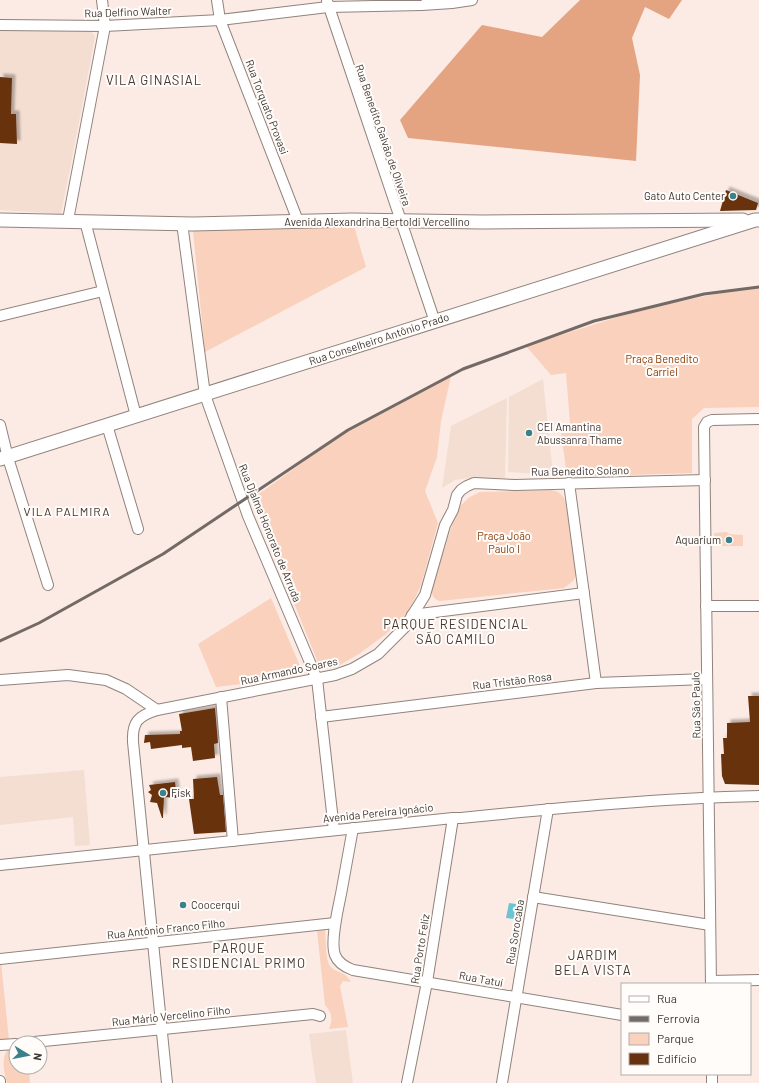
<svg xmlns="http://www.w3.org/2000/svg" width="759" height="1083" font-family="Barlow,sans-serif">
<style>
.built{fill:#f4ded2}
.green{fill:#f9d1bd}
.forest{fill:#e4a482}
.water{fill:#69c5d2}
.building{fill:#683211;filter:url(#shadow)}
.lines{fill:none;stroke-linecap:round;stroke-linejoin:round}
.minor-casing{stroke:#91837c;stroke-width:12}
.major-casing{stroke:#91837c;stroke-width:15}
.minor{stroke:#fff;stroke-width:10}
.major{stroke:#fff;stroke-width:13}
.rail{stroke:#736a66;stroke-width:3}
.poi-dot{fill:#3a818b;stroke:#fffcfa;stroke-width:1.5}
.labels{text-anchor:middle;stroke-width:4;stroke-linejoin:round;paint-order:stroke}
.street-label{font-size:11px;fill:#3d3734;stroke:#fffcfa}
.poi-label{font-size:11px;fill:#3d3734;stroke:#fffcfa;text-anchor:start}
.park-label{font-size:11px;fill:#853901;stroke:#fffcfa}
.neighbourhood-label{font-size:12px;letter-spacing:1px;fill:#443731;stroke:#fffcfa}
.quarter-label{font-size:13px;letter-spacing:1px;fill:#443731;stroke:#fffcfa}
</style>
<defs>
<filter id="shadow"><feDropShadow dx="3.5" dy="-3.5" stdDeviation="1" flood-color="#0004"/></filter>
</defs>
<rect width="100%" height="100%" fill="#fbebe4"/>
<g class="built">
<polygon points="0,31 91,31 95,37 80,117 61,214 0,210"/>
<polygon points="543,379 553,475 508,472 509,397"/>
<polygon points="507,398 505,478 469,478 455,480 442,488 451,426"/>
<polygon points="84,770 90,845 75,846 73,817 0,825 0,777"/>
<polygon points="346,1030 353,1083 316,1083 309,1034"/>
</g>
<g class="green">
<polygon points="354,226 366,267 205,352 193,231"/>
<polygon points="759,287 759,407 704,408 692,419 692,473 567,477 560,424 570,423 566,373 551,375 526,346 640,310 734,290"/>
<polygon points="451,376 441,421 437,457 425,491 438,523 421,585 416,596 408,612 386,634 359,654 338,666 321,670 252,499 346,431"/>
<path d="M 550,490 C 559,491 564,495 566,504 L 576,576 L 573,581 L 564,588 L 440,601 C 434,600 431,595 432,588 L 455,516 L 461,505 L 470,497 L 480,492 Z"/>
<polygon points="727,532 728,534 743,535 743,546 714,546 714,533"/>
<path d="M 271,598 L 300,666 C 299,672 299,675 293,678 L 216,687 L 198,644 Z"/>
<path d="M 325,930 C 326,938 325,962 331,967 C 338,974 344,970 351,982 L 343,981 L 340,986 L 348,1027 L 329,1029 C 333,1019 332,1013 325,1005 L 317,931 Z"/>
<polygon points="0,962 1,962 9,1040 0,1041"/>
<path d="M 10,1048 L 16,1048 L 16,1067 L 29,1067 L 30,1083 L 7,1083 C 4,1071 0,1055 10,1048 Z"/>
</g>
<polygon class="forest" points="580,0 682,0 669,19 645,7 632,38 640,75 636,161 408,138 400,120 482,25 542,37"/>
<polygon class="water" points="509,903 516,904 514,919 506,918"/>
<g class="building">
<polygon points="0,77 12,78 11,114 16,114 17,144 0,143"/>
<polygon points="726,190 758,203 756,210 720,211"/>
<polygon points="748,696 759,696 759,785 725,784 722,776 721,754 724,754 723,738 727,738 727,723 750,722"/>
<polygon points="215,708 218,743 214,744 215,758 193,761 191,747 182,748 182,745 151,749 150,742 144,743 145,735 180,734 180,731 182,731 179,714"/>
<polygon points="217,777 220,795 223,795 226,832 194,834 189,799 194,799 193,779"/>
<polygon points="175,782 177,798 164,797 163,818 162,818 157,803 150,802 152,795 148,792 151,790 149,785"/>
</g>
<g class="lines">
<defs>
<g id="minor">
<polyline points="217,0 220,20 298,221"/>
<polyline points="327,1 435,322"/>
<polyline points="0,25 105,26 220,20 328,7 422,5 452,3 472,0"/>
<polyline points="68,220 105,26 102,0"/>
<polyline points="85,221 136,416"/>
<polyline points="182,223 205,395 248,516 317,679 334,830"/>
<polyline points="0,316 103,291"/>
<polyline points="0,425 8,458 48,585"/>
<polyline points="107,425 138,529"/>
<polyline points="569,483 596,683"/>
<polyline points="706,606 759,606"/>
<polyline points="412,615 584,593"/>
<polyline points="0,680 68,675 106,680 126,689 157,710"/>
<polyline points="221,697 233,841"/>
<polyline points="321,717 596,683 707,679"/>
<path d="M 353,828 C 349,850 345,872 341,894 C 338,909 330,942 335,955 C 338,963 345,967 353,970 L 622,1015"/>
<path d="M 0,865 L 453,818 L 461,818 C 560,808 660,798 759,796"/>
<polyline points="533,897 710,925"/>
<polyline points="0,959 335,923"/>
<polyline points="711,981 759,980"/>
<polyline points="711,984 704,427 707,422 712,420 759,419"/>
<polyline points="24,1043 313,1014 320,1016"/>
<polyline points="0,1045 16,1044"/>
<polyline points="712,1074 712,1083"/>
<polyline points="0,1081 0,1083"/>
<path d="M 167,1083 L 133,742 C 132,722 138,716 157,710 L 335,675 L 352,669 L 378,654 L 405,627 L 425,595 L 445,525 L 453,510 L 457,495 L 461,490 L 467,486 L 474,483 L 515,485 L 705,480"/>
<polyline points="407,1083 427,982 453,818"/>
<polyline points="502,1083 548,809"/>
</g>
<g id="major">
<polyline points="0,220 193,224 352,220 482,222 743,220"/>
<polyline points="0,459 755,220 759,220"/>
</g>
</defs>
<use href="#minor" class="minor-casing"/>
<use href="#major" class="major-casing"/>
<use href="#minor" class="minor"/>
<use href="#major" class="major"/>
<polyline class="rail" points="0,641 39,623 163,554 348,430 463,369 594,321 704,294 759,287"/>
</g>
<g class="poi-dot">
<circle cx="733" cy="196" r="4"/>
<circle cx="529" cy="433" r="4"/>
<circle cx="729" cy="540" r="4"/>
<circle cx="163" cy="793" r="4"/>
<circle cx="183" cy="905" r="4"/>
</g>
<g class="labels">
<g class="street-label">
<text transform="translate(128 12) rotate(-2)" y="4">Rua Delfino Walter</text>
<text transform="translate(267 107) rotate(69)" y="4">Rua Torquato Provasi</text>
<text transform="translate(383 135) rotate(71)" y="4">Rua Benedito Galvão de Oliveira</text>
<text x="377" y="226">Avenida Alexandrina Bertoldi Vercellino</text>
<text transform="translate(379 339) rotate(-18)" y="4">Rua Conselheiro Antônio Prado</text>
<text transform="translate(580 471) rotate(-1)" y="4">Rua Benedito Solano</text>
<text transform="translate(270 533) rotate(68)" y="4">Rua Djalma Honorato de Arruda</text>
<text transform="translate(289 671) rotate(-12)" y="4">Rua Armando Soares</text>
<text transform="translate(512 681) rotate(-7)" y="4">Rua Tristão Rosa</text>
<text transform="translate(696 705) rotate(-91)" y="4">Rua São Paulo</text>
<text transform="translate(378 813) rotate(-6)" y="4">Avenida Pereira Ignácio</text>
<text transform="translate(166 929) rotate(-6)" y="4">Rua Antônio Franco Filho</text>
<text transform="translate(515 932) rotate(-81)" y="4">Rua Sorocaba</text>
<text transform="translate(420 949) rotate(-81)" y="4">Rua Porto Feliz</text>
<text transform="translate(481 979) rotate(10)" y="4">Rua Tatuí</text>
<text transform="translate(171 1016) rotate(-6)" y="4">Rua Mário Vercelino Filho</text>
</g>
<g class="poi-label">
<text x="725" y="200" text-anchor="end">Gato Auto Center</text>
<text x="537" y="431">CEI Amantina<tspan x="537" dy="13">Abussanra Thame</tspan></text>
<text x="721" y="544" text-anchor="end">Aquarium</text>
<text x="171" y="797">Fisk</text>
<text x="191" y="909">Coocerqui</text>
</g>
<g class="park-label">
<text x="662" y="363">Praça Benedito<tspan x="662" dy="13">Carriel</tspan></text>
<text x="504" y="540">Praça João<tspan x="504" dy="13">Paulo I</tspan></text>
</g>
<g class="neighbourhood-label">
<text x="67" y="516">VILA PALMIRA</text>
</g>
<g class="quarter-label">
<text x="154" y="85">VILA GINASIAL</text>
<text x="456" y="629">PARQUE RESIDENCIAL<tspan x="456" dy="15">SÃO CAMILO</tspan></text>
<text x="239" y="953">PARQUE<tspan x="239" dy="15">RESIDENCIAL PRIMO</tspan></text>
<text x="593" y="960">JARDIM<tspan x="593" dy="15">BELA VISTA</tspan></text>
</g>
</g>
<rect x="621" y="983" width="130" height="92" fill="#fffcfa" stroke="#b1adab"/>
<rect x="629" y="996" width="20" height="6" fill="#ffffff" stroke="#b1adab"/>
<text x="657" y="1003" font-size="12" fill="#3d3734">Rua</text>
<rect x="629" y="1016" width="20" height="6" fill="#736a66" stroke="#b1adab"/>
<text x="657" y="1023" font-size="12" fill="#3d3734">Ferrovia</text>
<rect x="629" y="1033" width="20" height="12" fill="#f9d1bd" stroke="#b1adab"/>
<text x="657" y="1043" font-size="12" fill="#3d3734">Parque</text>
<rect x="629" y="1053" width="20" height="12" fill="#683211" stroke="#b1adab"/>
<text x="657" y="1063" font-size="12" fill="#3d3734">Edifício</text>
<g transform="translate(28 1055) rotate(100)"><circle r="19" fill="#fffcfa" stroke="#b1adab"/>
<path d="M0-3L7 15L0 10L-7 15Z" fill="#3a818b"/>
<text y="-6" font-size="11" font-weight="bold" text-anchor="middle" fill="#3d3734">N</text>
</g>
</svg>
